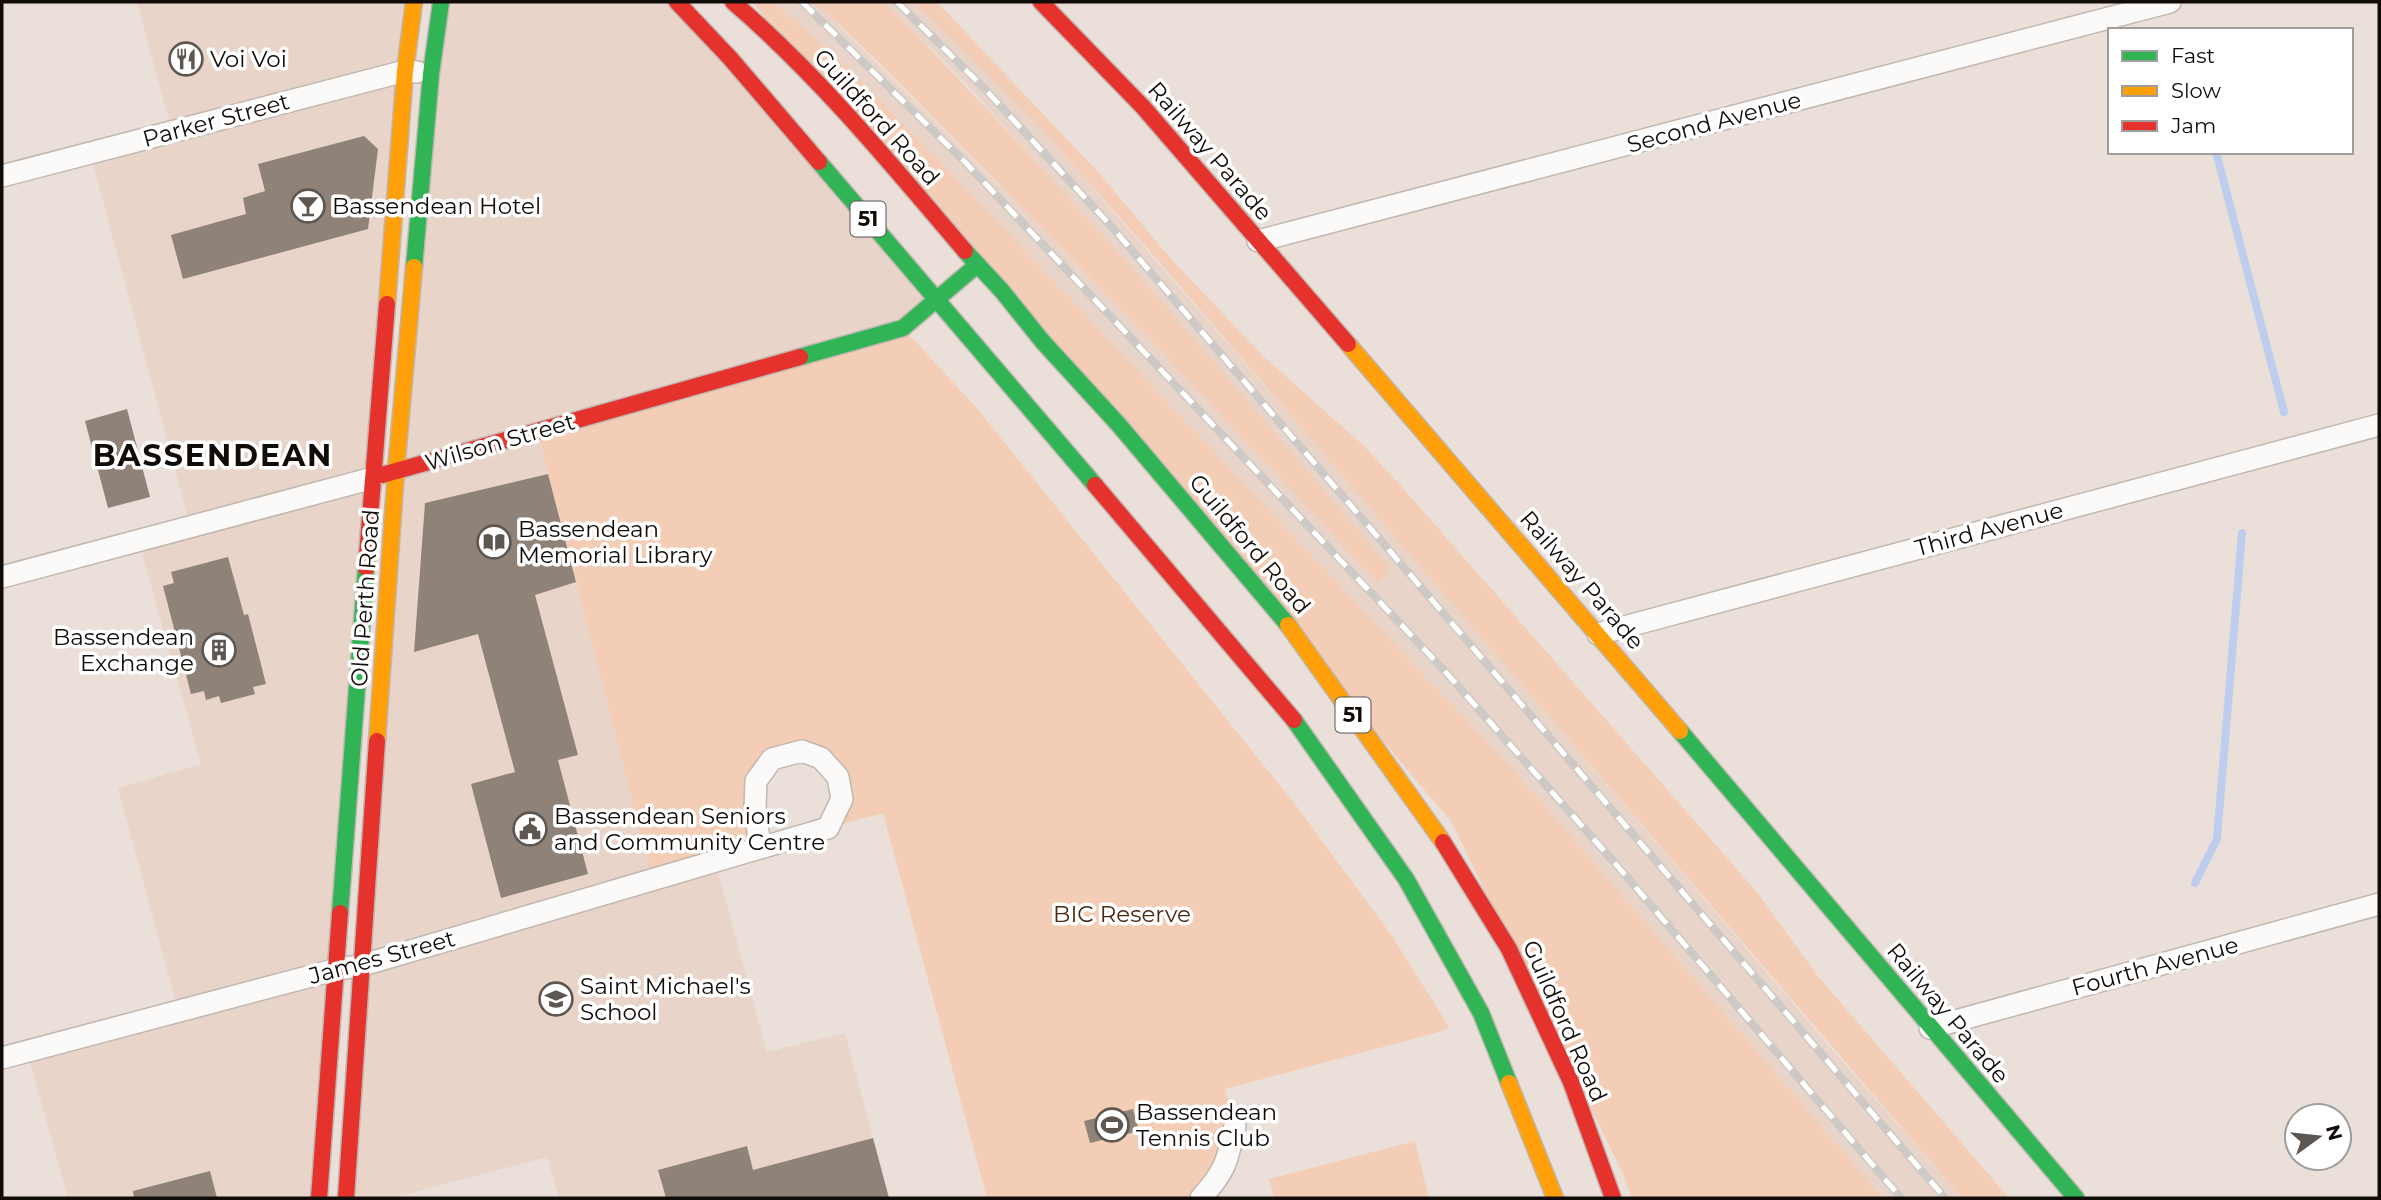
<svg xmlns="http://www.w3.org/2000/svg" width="2381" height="1200" font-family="Montserrat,sans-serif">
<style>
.built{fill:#e8d4c8}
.green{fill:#f3cdb6}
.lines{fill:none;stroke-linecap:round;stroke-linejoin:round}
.stream{stroke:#becded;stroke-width:8}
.building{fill:#8f8279}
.street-casing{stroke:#c0b7b1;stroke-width:24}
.fast-casing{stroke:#c0b7b1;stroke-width:19}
.slow-casing{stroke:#c0b7b1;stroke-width:19}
.jam-casing{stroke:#c0b7b1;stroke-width:19}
.street{stroke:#fcfaf9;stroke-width:21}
.fast{stroke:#30b455;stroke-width:16}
.slow{stroke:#ff9f0a;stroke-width:16}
.jam{stroke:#e5322d;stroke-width:16}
.rail-casing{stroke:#ccc9c7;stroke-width:8}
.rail{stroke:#fff;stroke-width:5;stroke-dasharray:16;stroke-linecap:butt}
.labels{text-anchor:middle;stroke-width:7;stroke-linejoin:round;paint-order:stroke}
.shield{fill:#fff;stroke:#595552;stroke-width:2}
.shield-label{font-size:21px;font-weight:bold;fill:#120c08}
.poi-label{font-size:23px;fill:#120c08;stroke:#fff;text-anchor:start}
.street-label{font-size:23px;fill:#120c08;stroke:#fff}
.park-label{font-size:23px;fill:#4a2911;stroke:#fff}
.district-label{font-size:30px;font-weight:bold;letter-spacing:2px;fill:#120c08;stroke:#fff}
</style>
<rect width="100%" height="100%" fill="#ebe0d9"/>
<g class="built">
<polygon points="137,2 414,2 319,1198 68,1198 27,1052 178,1011 118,788 201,764 138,539 190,525 90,153 172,132"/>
<polygon points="441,2 677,2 937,299 903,328 537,432 653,879 715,861 767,1052 845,1033 873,1138 753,1170 747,1147 658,1170 666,1198 559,1198 547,1157 393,1198 346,1198"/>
<polygon points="774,2 814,2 822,9 1035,221 1239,433 1378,582 1390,568 1084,215 969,87 884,2 914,2 1037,124 1389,529 1848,1068 1962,1198 1883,1198 1519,776 981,204 847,66"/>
</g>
<g class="green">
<polygon points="752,2 774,2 847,66 981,204 1519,776 1883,1198 1632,1198 1623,1174 1451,821"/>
<path d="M 814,2 L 884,2 C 1062,182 1226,375 1390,568 L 1378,583 C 1252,447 1125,312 995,180 C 935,120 878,58 814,2 Z"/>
<polygon points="914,2 937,2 1099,173 1172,260 1262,355 1364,446 1402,487 1757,892 1817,975 2009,1198 1962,1198 1161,264 1037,124"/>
<polygon points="903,328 975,406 1295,804 1392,936 1449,1027 1443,1031 1225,1089 1235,1126 1201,1198 987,1198 883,813 828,828 838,776 802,751 756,781 760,848 653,880 537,431"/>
<polygon points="1415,1141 1429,1198 1274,1198 1269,1179"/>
</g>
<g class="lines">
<g class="stream">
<polyline points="2216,152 2284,412"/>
<polyline points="2195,883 2217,839 2242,533"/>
</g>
</g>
<g class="building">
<polygon points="364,136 378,149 368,229 183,279 171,235 246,214 243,198 265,191 258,164"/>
<polygon points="127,409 150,497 108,508 85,421"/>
<polygon points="548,474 576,582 535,595 578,755 558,760 588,874 501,898 471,784 515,772 478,634 414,652 425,503"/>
<polygon points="228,557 244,615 248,614 266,684 253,687 255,694 221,703 219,696 206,700 204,691 191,694 163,586 174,583 171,572"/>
<polygon points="1133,1109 1139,1131 1090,1143 1084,1121"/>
<polygon points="873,1138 889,1198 666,1198 658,1170 747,1146 753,1170"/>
<polygon points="210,1171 217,1198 134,1198 133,1191"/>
</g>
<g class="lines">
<defs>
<g id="street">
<polyline points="2,176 405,71 417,72"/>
<polyline points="1258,241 2170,2"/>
<polyline points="2,577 373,478"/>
<polyline points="1598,634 2379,425"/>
<polyline points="1930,1028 2379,904"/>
<polyline points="2,1058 334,970 363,965 828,828 842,799 838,777 821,758 802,751 772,759 756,781 755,807 760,848"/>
<path d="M 1201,1198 C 1226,1170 1227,1162 1235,1126"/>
</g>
<g id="fast">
<polyline points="819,162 1095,485"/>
<polyline points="965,251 1002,291 1043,342 1119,425 1288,625"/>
<polyline points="414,267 431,74 441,2"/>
<polyline points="800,357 903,328 977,265"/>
<polyline points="1294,720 1406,879 1481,1013 1509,1083"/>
<polyline points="1680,731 2076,1198"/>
<polyline points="340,913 366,568"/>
</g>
<g id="slow">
<polyline points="387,304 405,71 414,2"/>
<polyline points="1348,344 1680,731"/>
<polyline points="1288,625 1443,842"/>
<polyline points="377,741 396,471 414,267"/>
<polyline points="1509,1083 1555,1198"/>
</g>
<g id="jam">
<polyline points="677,2 730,58 819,162"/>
<path d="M 733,2 C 820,77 891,164 965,251"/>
<polyline points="1041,2 1143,107 1348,344"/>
<polyline points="382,475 800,357"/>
<polyline points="1095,485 1294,720"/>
<polyline points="366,568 387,304"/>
<polyline points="1443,842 1509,949 1571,1082 1613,1198"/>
<polyline points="319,1198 340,913"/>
<polyline points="346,1198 377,741"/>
</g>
</defs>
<use href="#street" class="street-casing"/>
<use href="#fast" class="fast-casing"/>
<use href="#slow" class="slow-casing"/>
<use href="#jam" class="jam-casing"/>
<use href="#street" class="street"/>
<use href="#fast" class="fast"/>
<use href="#slow" class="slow"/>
<use href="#jam" class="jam"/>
<defs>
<g id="rail">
<polyline points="802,2 965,162 1442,668 1614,862 1901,1198"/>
<polyline points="897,2 984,88 1111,226 1945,1198"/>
</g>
</defs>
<use href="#rail" class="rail-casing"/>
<use href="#rail" class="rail"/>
</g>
<defs>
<symbol id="restaurant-ring" viewBox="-11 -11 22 22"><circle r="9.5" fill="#fff" stroke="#5e5651" stroke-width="1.5"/><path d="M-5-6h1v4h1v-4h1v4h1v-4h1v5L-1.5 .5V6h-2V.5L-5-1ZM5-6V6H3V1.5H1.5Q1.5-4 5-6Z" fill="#5e5651"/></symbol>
<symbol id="bar-ring" viewBox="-11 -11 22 22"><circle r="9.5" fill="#fff" stroke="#5e5651" stroke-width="1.5"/><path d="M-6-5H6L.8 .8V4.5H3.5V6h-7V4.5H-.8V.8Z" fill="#5e5651"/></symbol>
<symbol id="library-ring" viewBox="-11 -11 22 22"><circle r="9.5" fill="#fff" stroke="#5e5651" stroke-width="1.5"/><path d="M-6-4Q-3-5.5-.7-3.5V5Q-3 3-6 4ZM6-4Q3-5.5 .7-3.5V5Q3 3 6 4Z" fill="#5e5651"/></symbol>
<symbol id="building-ring" viewBox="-11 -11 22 22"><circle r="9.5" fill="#fff" stroke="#5e5651" stroke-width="1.5"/><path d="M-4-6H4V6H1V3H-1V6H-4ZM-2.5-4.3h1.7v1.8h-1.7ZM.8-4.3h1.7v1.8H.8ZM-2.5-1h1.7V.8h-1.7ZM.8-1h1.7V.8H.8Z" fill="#5e5651"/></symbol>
<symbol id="civic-ring" viewBox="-11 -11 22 22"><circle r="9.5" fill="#fff" stroke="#5e5651" stroke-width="1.5"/><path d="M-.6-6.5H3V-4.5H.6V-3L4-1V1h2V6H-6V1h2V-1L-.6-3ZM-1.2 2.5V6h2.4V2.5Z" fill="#5e5651"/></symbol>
<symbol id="school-ring" viewBox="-11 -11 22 22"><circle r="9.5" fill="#fff" stroke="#5e5651" stroke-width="1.5"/><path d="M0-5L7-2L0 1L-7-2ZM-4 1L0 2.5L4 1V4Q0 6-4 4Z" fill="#5e5651"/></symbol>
<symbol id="stadium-ring" viewBox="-11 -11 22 22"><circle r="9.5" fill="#fff" stroke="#5e5651" stroke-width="1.5"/><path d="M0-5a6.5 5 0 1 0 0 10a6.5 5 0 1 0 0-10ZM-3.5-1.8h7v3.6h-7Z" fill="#5e5651"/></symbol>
</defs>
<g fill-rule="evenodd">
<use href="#restaurant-ring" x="167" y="40" width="38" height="38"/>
<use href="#bar-ring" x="289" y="187" width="38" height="38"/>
<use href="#library-ring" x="475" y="523" width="38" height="38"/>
<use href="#building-ring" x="200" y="631" width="38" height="38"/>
<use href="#civic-ring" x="511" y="810" width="38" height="38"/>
<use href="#school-ring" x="537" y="980" width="38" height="38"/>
<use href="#stadium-ring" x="1093" y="1106" width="38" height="38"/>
</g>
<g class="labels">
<g class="shield">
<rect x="850.5" y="201.5" width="35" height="35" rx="5"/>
<rect x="1335.5" y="697.5" width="35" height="35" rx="5"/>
</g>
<g class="shield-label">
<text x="868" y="226">51</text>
<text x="1353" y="722">51</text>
</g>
<g class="poi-label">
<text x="210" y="67">Voi Voi</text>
<text x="332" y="214">Bassendean Hotel</text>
<text x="518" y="537">Bassendean<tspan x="518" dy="26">Memorial Library</tspan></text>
<text x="194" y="645" text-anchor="end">Bassendean<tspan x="194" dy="26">Exchange</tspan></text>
<text x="554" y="824">Bassendean Seniors<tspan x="554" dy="26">and Community Centre</tspan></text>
<text x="580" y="994">Saint Michael's<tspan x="580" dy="26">School</tspan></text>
<text x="1136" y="1120">Bassendean<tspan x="1136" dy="26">Tennis Club</tspan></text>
</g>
<g class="street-label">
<text transform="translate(877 117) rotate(48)" y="8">Guildford Road</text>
<text transform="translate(216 120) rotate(-15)" y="8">Parker Street</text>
<text transform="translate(1714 122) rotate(-15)" y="8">Second Avenue</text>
<text transform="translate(1210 151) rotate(49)" y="8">Railway Parade</text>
<text transform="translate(500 442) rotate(-16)" y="8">Wilson Street</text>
<text transform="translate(1989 529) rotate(-15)" y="8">Third Avenue</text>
<text transform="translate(1250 544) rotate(50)" y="8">Guildford Road</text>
<text transform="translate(1582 580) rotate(49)" y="8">Railway Parade</text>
<text transform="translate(365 598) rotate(-86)" y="8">Old Perth Road</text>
<text transform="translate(382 957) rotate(-15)" y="8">James Street</text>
<text transform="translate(2155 966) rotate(-15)" y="8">Fourth Avenue</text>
<text transform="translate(1948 1013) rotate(50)" y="8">Railway Parade</text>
<text transform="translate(1565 1021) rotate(66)" y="8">Guildford Road</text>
</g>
<g class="park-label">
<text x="1122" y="922">BIC Reserve</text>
</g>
<g class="district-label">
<text x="213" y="466">BASSENDEAN</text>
</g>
</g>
<rect width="2381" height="1200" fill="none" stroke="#120c08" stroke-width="7"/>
<rect x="2108" y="28" width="245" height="126" fill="#ffffff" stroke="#a09e9c" stroke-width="2"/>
<rect x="2122" y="51" width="35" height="10" fill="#30b455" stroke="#a09e9c" stroke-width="2"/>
<text x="2171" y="63" font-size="21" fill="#120c08">Fast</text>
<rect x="2122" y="86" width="35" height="10" fill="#ff9f0a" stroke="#a09e9c" stroke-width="2"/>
<text x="2171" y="98" font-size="21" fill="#120c08">Slow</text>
<rect x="2122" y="121" width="35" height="10" fill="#e5322d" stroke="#a09e9c" stroke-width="2"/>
<text x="2171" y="133" font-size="21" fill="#120c08">Jam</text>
<g transform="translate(2318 1137) rotate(75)"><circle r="33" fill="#ffffff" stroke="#a09e9c" stroke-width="2"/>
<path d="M0-5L12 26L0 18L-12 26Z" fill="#5e5651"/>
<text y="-10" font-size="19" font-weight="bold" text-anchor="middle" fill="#120c08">N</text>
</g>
</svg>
